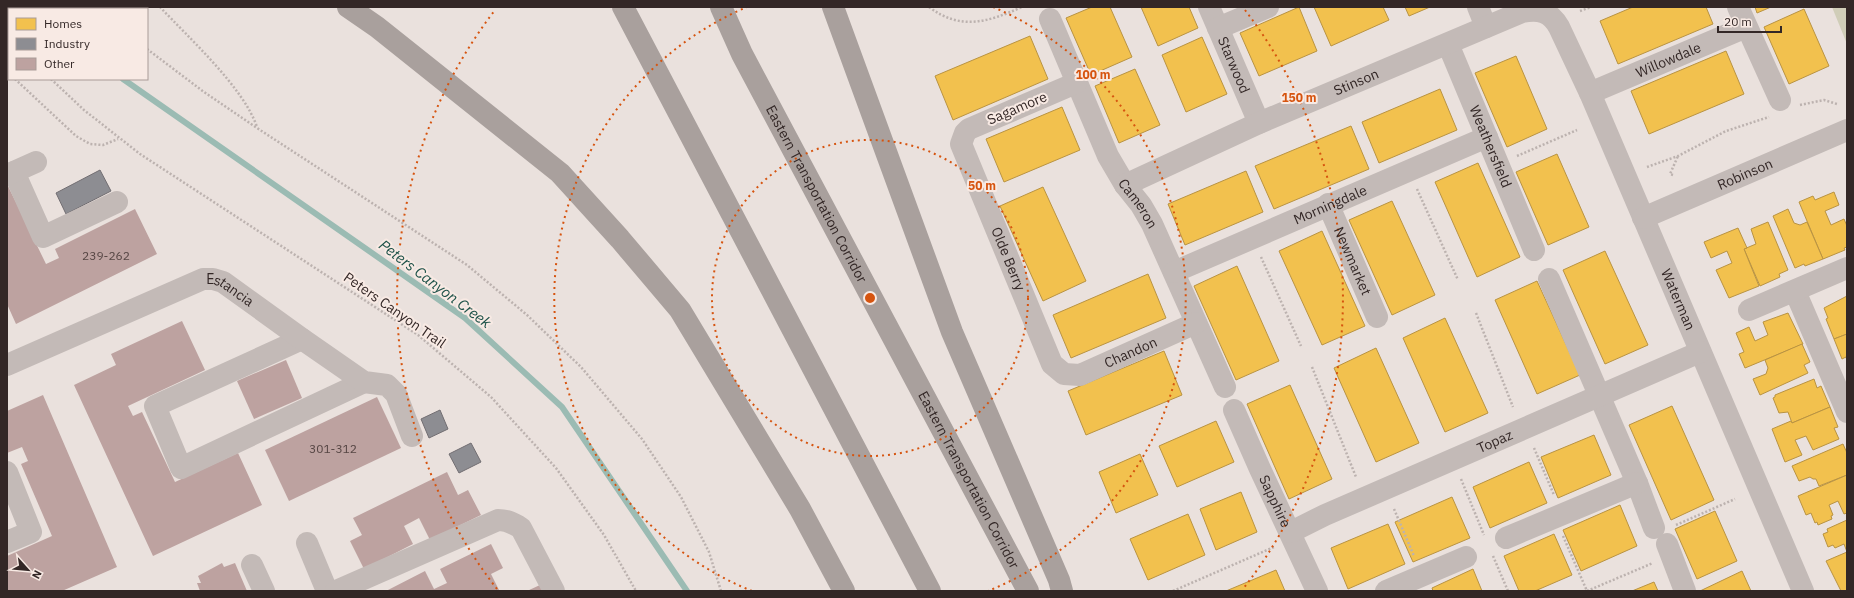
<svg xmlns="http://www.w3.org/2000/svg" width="1854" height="598" font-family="'IBM Plex Sans',sans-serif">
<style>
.green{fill:#d0cdb8}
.homes{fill:#f2c14e;stroke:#b99342}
.industry{fill:#8d8d92;stroke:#726e72}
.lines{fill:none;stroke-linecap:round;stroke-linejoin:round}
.stream{stroke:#9bbbb3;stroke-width:6}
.building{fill:#bda2a0}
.path{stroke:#bcb2af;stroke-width:2.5;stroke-dasharray:2 2;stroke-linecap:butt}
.minor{stroke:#c3bab7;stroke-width:22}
.highway{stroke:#a9a09d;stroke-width:22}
.ring{fill:none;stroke:#d6540f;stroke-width:2;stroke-dasharray:2 4}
.labels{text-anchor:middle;stroke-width:4;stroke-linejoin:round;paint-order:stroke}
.number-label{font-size:12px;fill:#564644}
.street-label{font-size:14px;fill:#332726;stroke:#f8eae4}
.water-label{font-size:15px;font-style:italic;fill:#1e5249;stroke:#f8eae4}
.centre{fill:#d6540f;stroke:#f8eae4;stroke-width:2}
.ring-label{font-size:12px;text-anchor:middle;font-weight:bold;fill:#d6540f;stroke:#f8eae4;stroke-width:4;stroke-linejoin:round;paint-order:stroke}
</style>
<rect width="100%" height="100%" fill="#eae1dd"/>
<polygon class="green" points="1832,7 1847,7 1847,44"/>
<g class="homes">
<polygon points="1092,7 1110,7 1132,57 1091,75 1066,18"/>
<polygon points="1141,7 1189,7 1198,28 1158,46"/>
<polygon points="1299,7 1317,51 1259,76 1240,33"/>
<polygon points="1314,7 1383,7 1389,20 1331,46"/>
<polygon points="1405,7 1430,7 1409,16"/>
<polygon points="1633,7 1706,7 1713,24 1618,64 1600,21"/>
<polygon points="1755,7 1771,7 1757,13"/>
<polygon points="1804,9 1829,66 1789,84 1764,27"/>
<polygon points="1030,36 1048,79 953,120 935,76"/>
<polygon points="1202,37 1227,94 1186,112 1162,55"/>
<polygon points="1726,51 1744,94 1649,134 1631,91"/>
<polygon points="1516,56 1547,129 1507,147 1475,73"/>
<polygon points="1135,69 1160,125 1119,143 1095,86"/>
<polygon points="1440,89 1457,130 1379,163 1362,122"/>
<polygon points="1062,107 1080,150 1004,182 986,139"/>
<polygon points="1351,126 1369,169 1274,209 1255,166"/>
<polygon points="1557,154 1589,227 1548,245 1516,172"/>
<polygon points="1478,163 1520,257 1477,277 1435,182"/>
<polygon points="1246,171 1263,212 1185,245 1168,204"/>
<polygon points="1043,187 1086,281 1043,301 1000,206"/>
<polygon points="1834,192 1839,205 1825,211 1831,225 1844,219 1847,226 1847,247 1844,248 1845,250 1823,259 1799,202 1813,196 1815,200"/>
<polygon points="1392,201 1435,295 1392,315 1349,220"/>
<polygon points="1788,209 1794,223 1800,225 1807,222 1823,259 1805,266 1804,264 1795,268 1773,216"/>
<polygon points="1768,222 1788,270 1779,274 1780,277 1760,286 1744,249 1756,244 1751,229"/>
<polygon points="1738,228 1747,248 1744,249 1759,286 1729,298 1716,270 1732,263 1727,251 1711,258 1704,242"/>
<polygon points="1322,231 1365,326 1322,345 1279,251"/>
<polygon points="1605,251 1648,345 1605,364 1563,270"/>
<polygon points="1237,266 1279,361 1236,380 1194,286"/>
<polygon points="1148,274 1166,318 1071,358 1053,315"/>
<polygon points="1537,281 1580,375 1537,394 1495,300"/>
<polygon points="1847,296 1847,334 1834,339 1826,319 1828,318 1824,308"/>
<polygon points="1788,313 1803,344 1745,368 1739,354 1744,352 1736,333 1749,327 1755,341 1768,335 1763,322"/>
<polygon points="1445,318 1488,413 1445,432 1403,338"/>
<polygon points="1847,334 1847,361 1846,357 1842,359 1834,339"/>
<polygon points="1802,344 1810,362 1804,365 1808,373 1760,395 1753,379 1766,374 1768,368 1765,360"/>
<polygon points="1376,348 1419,443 1376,462 1334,368"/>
<polygon points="1164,351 1182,395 1086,435 1068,391"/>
<polygon points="1814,379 1817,388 1821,386 1830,407 1792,423 1788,412 1779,413 1773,398 1775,397 1775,395"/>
<polygon points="1290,385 1332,479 1289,499 1247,404"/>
<polygon points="1672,406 1714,500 1671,520 1629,425"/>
<polygon points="1830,407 1838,427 1834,428 1839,439 1813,450 1806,436 1795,440 1802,455 1785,462 1772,429 1791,421 1792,423"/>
<polygon points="1216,421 1234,462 1177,487 1159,446"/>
<polygon points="1594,435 1611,475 1558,498 1541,457"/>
<polygon points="1843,444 1847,453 1847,475 1819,486 1816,479 1813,479 1810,477 1799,481 1792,466"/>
<polygon points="1140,454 1158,495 1116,513 1099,472"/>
<polygon points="1529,462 1547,503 1490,528 1473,487"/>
<polygon points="1847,475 1847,513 1844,514 1838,501 1829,505 1833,515 1831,516 1832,519 1818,525 1817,522 1815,523 1811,513 1806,515 1798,496"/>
<polygon points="1241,492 1257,532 1216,550 1200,509"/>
<polygon points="1452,497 1470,538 1413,562 1395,522"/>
<polygon points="1620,505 1637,546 1581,571 1563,530"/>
<polygon points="1715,511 1737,561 1697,579 1675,529"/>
<polygon points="1188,514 1205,555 1148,580 1130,539"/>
<polygon points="1847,520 1847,552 1844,544 1835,548 1833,545 1828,547 1823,534 1828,532 1827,529"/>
<polygon points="1388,524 1405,564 1348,589 1331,548"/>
<polygon points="1554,534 1572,575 1535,591 1519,591 1504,556"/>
<polygon points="1847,552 1847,591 1841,591 1826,561"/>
<polygon points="1473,569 1482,591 1433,591 1432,588"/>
<polygon points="1276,570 1285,591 1226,591"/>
<polygon points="1742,571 1751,591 1700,591"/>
<polygon points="1654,582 1658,591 1632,591"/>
</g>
<g class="industry">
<polygon points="100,170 111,191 66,214 56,193"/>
<polygon points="440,410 448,429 429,438 421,419"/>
<polygon points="471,443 481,462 459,473 449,454"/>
</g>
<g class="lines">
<g class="stream">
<polyline points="35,7 37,9"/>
<polyline points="123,79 465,318 562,407 687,591"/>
</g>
</g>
<g class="building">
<polygon points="7,186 8,186 46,264 59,258 55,249 135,209 157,254 16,324 7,304"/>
<polygon points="182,321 205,370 128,406 133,416 142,412 175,482 238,453 262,505 153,556 74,385 116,365 111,354"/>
<polygon points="286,360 302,398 254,419 237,381"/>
<polygon points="43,395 117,567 62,591 7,591 7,556 52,536 21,464 28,461 22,447 7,453 7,411"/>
<polygon points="377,397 401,448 289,501 265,450"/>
<polygon points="447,472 458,495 468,490 481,515 430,540 419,518 404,526 413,544 364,569 350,541 362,535 353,518"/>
<polygon points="491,544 503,568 491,574 499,590 497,591 386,591 425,571 434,589 447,583 440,569"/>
<polygon points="222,563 224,567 235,563 247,591 200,591 197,583 201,583 198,576"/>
<polygon points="540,585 543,591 527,591"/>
</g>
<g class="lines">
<g class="path">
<polyline points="102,7 104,9"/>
<path d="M 160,7 C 189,38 244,88 257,127"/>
<path d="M 929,7 C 961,31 988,22 1022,7"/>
<polyline points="1580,11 1591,7"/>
<polyline points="7,30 9,33"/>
<polyline points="147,49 204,92 257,128 467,265 527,315 581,367 642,439 681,497 709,552 721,591"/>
<polyline points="7,72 9,74"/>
<polyline points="15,79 76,136 90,144 103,145 118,139"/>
<polyline points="51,79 84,110 140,154 418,335 491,397 556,468 604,535 636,591"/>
<polyline points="1800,105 1824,100 1837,104"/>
<polyline points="1517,156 1577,130"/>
<polyline points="1647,167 1678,156 1726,131 1769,117"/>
<polyline points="1673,175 1670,174 1678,156"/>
<polyline points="1417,189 1458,280"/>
<polyline points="1261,257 1301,346"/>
<polyline points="1476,313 1513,407"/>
<polyline points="1312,367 1356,477"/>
<polyline points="1534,448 1554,495"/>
<polyline points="1461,479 1484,535"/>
<polyline points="1394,509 1414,556"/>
<polyline points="1676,525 1735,499"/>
<polyline points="1563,536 1587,591"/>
<polyline points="1493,556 1508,591"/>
<polyline points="1173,591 1274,547"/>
<polyline points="1587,591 1653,563"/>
</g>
<g class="minor">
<path id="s1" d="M 1209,7 L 1259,123"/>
<polyline points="1478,7 1486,27"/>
<polyline points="1738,7 1780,100"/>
<path id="s2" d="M 1050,19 L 1108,156 L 1125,185 L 1141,205 L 1152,224 L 1225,387"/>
<polyline points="1218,28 1268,7"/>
<path id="s3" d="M 1448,44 L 1534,250"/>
<path id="s4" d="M 1076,83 L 969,129 L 965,133 L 961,144 L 1052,364 L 1064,374 L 1080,375 L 1196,323"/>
<path id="s5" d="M 1590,93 L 1746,27"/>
<polyline points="14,172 43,237 117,202"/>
<polyline points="7,175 36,162"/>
<path id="s6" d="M 1125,185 L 1259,123 L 1522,12 C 1539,9 1550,11 1559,27 L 1590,93 L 1803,591"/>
<path id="s7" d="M 1328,204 L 1377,317"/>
<path id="s8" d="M 1643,218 L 1847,130"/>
<path id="s9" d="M 1174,272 L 1487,137"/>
<polyline points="1549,279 1637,483 1654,528"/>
<polyline points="1795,291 1847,412"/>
<polyline points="1749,310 1847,268"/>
<polyline points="302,339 155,406 181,468 364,382"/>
<path id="s10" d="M 7,365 L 203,279 L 213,279 L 223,282 L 302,339 L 364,382 L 387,385 L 396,394 L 412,436"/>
<path id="s11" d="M 1234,410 L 1260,469 L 1317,591"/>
<polyline points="7,472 31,532 7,542"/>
<path id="s12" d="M 1291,532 L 1325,515 L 1700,352"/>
<polyline points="1506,538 1637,483"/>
<polyline points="307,543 327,591"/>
<polyline points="1667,544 1685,591"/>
<polyline points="252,565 264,591"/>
<path d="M 336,591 L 498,520 C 507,520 513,523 521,528 L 554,591"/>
<polyline points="1386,591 1466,557"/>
</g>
<g class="highway">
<polyline points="348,7 377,27 560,173 620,239 680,310 800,509 844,591"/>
<polyline points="623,7 930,591"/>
<path id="s13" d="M 721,7 L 742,54 L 1028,591"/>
<polyline points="833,7 952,332 1059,580 1062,591"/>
</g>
</g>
<g class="ring">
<circle cx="870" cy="298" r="158"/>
<path d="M752 591A316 316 0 0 1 747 7M993 7A316 316 0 0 1 988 591"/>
<path d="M497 589A473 473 0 0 1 495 10M1245 10A473 473 0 0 1 1243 589"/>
</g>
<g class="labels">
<g class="number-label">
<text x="106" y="260">239-262</text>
<text x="333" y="453">301-312</text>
</g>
<g class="street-label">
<text dy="5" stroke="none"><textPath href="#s5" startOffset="85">Willowdale</textPath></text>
<text dy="5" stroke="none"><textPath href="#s1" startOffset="63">Starwood</textPath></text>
<text dy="5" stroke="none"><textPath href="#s6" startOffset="253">Stinson</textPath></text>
<text transform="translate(1017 108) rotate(-23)" y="5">Sagamore</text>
<text dy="5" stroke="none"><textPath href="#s3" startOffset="111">Weathersfield</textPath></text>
<text dy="5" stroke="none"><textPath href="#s8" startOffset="111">Robinson</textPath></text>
<text dy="5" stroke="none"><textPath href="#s13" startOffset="210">Eastern Transportation Corridor</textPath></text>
<text dy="5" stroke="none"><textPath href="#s2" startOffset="205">Cameron</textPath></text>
<text dy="5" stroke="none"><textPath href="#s9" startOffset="170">Morningdale</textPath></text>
<text dy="5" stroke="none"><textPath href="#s4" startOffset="258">Olde Berry</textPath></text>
<text dy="5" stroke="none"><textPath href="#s7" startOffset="62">Newmarket</textPath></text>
<text dy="5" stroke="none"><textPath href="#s10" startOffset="244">Estancia</textPath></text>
<text dy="5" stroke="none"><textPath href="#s6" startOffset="774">Waterman</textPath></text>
<text transform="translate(395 310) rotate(35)" y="5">Peters Canyon Trail</text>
<text dy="5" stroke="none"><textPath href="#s4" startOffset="459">Chandon</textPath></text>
<text dy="5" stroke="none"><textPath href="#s12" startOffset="223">Topaz</textPath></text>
<text dy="5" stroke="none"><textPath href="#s13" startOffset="534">Eastern Transportation Corridor</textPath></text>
<text dy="5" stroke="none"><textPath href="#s11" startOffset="100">Sapphire</textPath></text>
</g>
<g class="water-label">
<text transform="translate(435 284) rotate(37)" y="5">Peters Canyon Creek</text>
</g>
</g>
<circle cx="870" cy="298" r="6" class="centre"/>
<g class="ring-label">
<text x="1093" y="79">100 m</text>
<text x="1299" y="102">150 m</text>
<text x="982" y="190">50 m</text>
</g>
<rect width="1854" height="598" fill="none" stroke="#332726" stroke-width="16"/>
<rect x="8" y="8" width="140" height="72" fill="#f8eae4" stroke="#a99c98"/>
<rect x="16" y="18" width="20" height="12" fill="#f2c14e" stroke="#a99c98"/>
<text x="44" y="28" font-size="12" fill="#332726">Homes</text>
<rect x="16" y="38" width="20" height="12" fill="#8d8d92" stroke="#a99c98"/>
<text x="44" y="48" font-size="12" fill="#332726">Industry</text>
<rect x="16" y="58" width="20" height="12" fill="#bda2a0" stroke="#a99c98"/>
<text x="44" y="68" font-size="12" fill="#332726">Other</text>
<g transform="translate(28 570) rotate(117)" stroke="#f8eae4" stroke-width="3" paint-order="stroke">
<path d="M0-3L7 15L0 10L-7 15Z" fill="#332726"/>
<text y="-6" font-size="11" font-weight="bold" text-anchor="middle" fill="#332726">N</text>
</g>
<path d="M1718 26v6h63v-6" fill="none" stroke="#332726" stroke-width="2"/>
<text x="1724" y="26" font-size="12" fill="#332726" stroke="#f8eae4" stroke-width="3" paint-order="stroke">20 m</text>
</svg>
